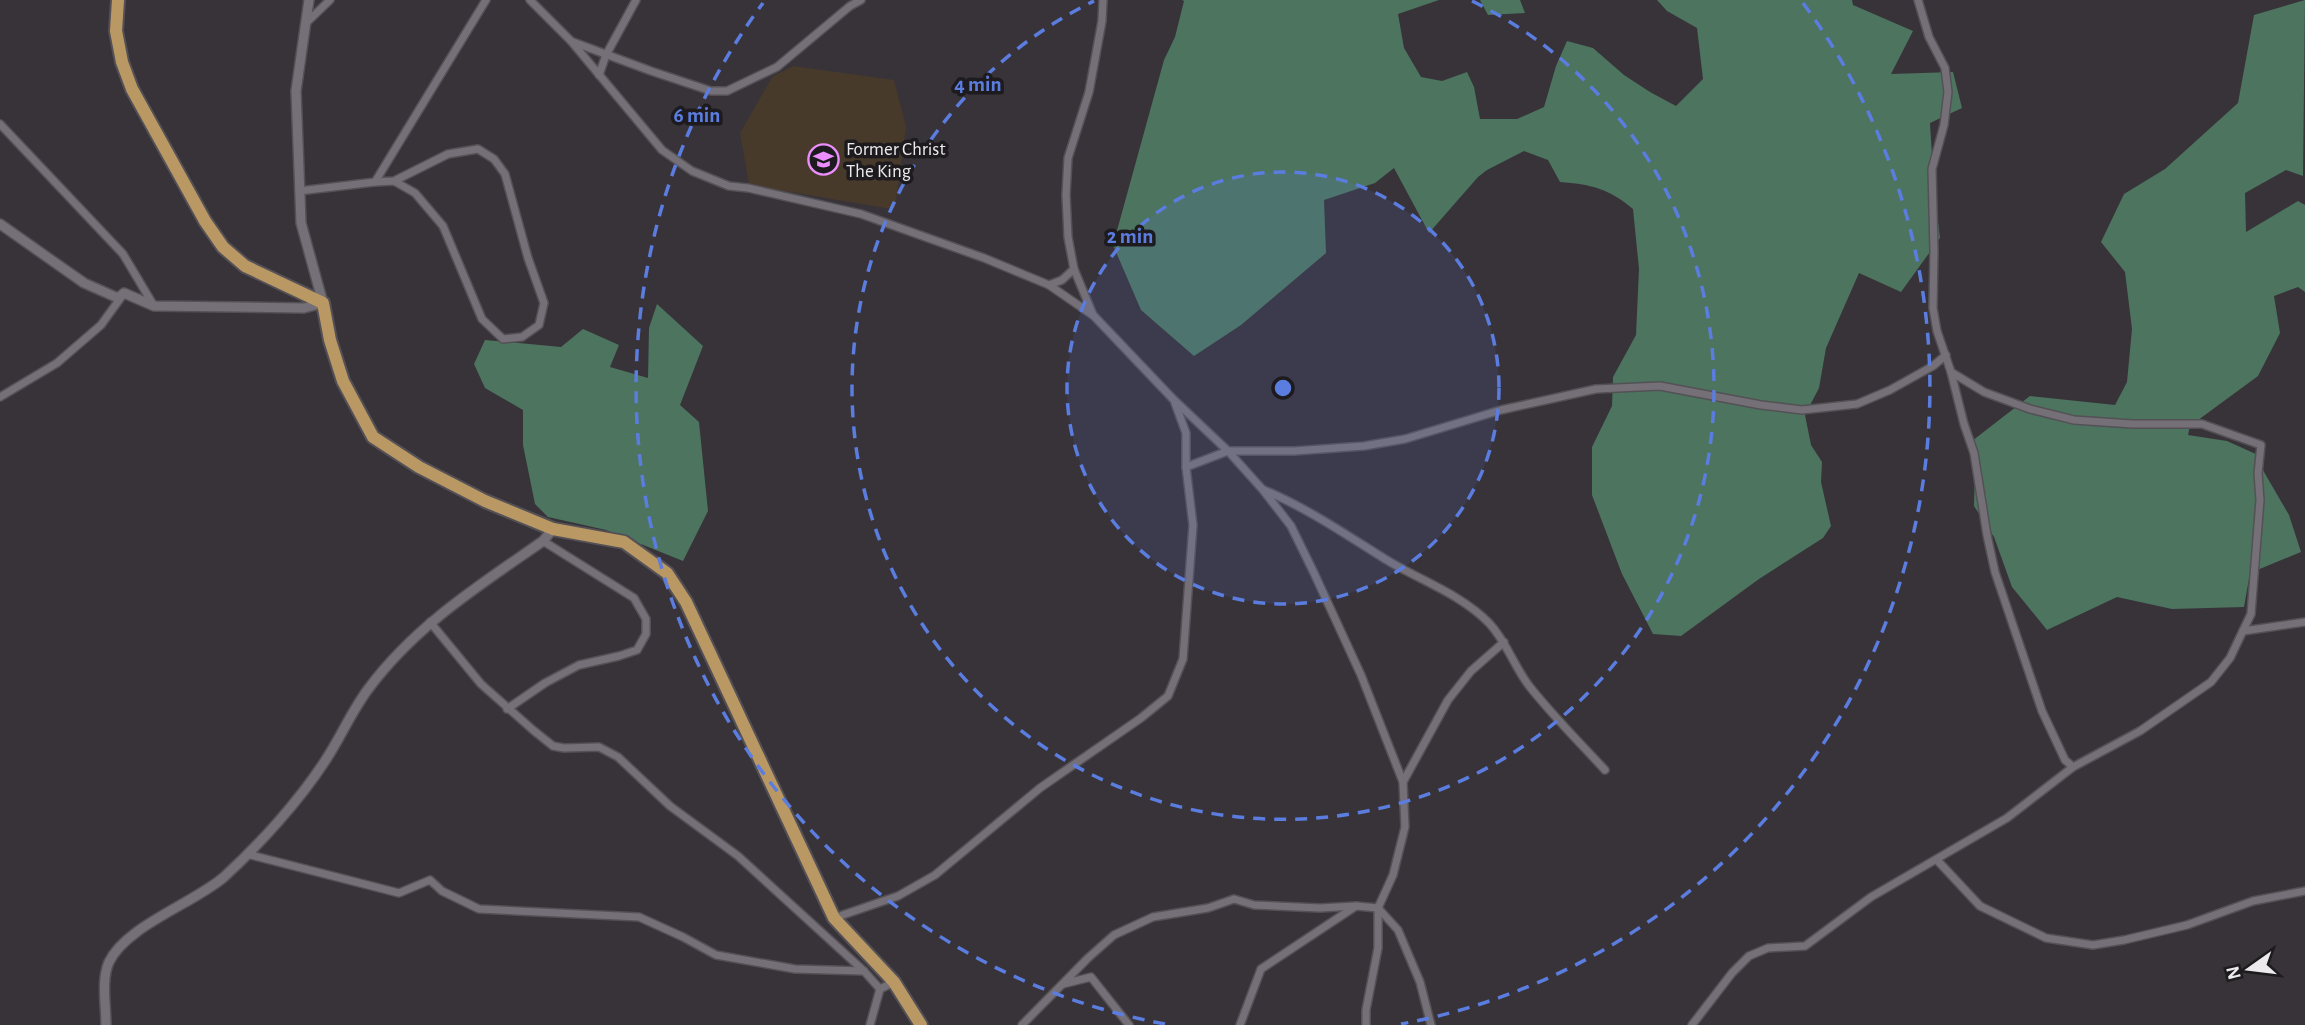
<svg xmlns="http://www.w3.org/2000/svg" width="2305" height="1025" font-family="'Alegreya Sans',sans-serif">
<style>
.education{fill:#473a2b}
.forest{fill:#4c745f}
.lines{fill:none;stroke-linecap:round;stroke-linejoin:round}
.minor-casing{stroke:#545156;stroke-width:10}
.tertiary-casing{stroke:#545156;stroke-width:12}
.trunk-casing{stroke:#545156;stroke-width:16}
.minor{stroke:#757077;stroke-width:7}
.tertiary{stroke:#757077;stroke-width:9}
.trunk{stroke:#ba9864;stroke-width:12}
.ring{fill:none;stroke:#5b7ddf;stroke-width:3.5;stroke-dasharray:12 9}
.labels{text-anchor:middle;stroke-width:7;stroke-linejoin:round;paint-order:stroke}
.poi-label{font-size:19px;fill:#edeaee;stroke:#1d1b1e;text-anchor:start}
.centre{fill:#5b7ddf;stroke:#1d1b1e;stroke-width:3.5}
.ring-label{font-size:21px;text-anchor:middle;font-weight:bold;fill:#5b7ddf;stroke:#1d1b1e;stroke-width:7;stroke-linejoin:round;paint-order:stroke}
</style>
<rect width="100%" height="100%" fill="#373339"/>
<polygon class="education" points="793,66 894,80 906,127 895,208 885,208 749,185 740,133 772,77"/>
<g class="forest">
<path d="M 1182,0 L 1439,0 L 1398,14 L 1404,48 L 1421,77 L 1442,81 L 1467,72 L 1474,87 L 1480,119 L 1517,119 L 1544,107 L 1556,66 L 1567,41 L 1593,48 L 1624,75 L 1650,92 L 1676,106 L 1703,79 L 1697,28 L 1667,11 L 1657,0 L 1852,0 L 1853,5 L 1913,31 L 1891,74 L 1953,72 L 1962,108 L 1930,123 L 1934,189 L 1940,238 L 1901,292 L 1859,273 L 1826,348 L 1819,388 L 1805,415 L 1811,445 L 1822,462 L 1821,482 L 1831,526 L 1823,538 L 1759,579 L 1681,636 L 1653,634 L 1622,574 L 1592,495 L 1592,447 L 1612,406 L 1613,377 L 1636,335 L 1639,269 L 1633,209 C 1610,189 1590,184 1560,182 L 1548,160 L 1524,151 L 1487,170 L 1478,177 L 1429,233 L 1394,168 L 1375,183 L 1324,200 L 1326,253 L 1241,325 L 1194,356 L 1141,310 L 1113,245 L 1164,60 L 1175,37 L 1184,1 Z"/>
<polygon points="1480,0 1520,0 1525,13 1488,15"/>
<polygon points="2305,0 2303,176 2286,170 2245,193 2246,232 2298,201 2305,205 2305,292 2298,287 2274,296 2280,333 2258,376 2190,426 2188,435 2227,441 2258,455 2264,472 2289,515 2301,552 2250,573 2244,607 2172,609 2117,597 2047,630 2012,587 1994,537 1974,506 1975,467 1972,441 2030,396 2115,405 2127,382 2132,329 2125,272 2101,242 2124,194 2165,169 2238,103 2254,15"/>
<polygon points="657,304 703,346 680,405 699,422 708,511 683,561 606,530 548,517 535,504 523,445 523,410 485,388 474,364 485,340 561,347 583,329 619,345 610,367 648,378 649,328"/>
</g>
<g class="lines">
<defs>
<g id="minor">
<polyline points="530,0 571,41 662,150 692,171 729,186 748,188 861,214 984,258 1049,285 1094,316 1173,399 1228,451 1263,490 1291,526 1314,573 1361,675 1403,782 1405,827 1393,875 1378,908 1378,948 1366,1010 1366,1025"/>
<polyline points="1918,0 1929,37 1945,68 1948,92 1944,125 1932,169 1934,251 1933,308 1937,331 1951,372 1964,424 1974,453 1987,535 1995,572 2042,711 2065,760 2073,767"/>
<polyline points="306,23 330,0"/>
<polyline points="573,42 651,71 711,91 727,91 777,67 850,6 861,0"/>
<polyline points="599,75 606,55 636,0"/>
<polyline points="0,124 123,254 154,306"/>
<polyline points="375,182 394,181 448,154 478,149 494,159 505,174 528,258 544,303 539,325 522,337 503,339 482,319 443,226 415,193 394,181"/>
<polyline points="299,191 375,182 486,0"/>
<polyline points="1049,285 1062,280 1074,269"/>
<polyline points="1093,315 1074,269 1068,237 1066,195 1068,158 1089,92 1102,21 1103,0"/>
<polyline points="0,397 57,363 101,325 122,296"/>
<polyline points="1186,467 1228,451 1294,451 1364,446 1405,439 1501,410 1596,389 1660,386 1761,405 1802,410 1857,404 1890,390 1933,366 1946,355"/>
<path d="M 1264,490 C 1307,508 1345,534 1385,559 C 1419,580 1461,594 1489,623 C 1507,642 1514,667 1530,687 C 1553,716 1580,743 1605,770"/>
<polyline points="430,622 481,684 533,730 553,746 564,748 599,747 618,757 670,806 738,856 864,971 880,989"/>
<polyline points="2243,631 2305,622"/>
<polyline points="507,709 545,683 579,665 619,656 637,650 646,634 646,619 634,598 543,541"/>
<polyline points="1403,782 1448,700 1471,671 1504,642"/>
<polyline points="247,854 399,893 430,880 442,891 479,909 639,917 683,937 716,955 795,969 864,971"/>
<polyline points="1937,860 1980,906 2046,938 2093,945 2124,940 2187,925 2253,901 2305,891"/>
<polyline points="834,918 898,896 935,875 1040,788 1141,718 1168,696 1183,659 1193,525 1186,467 1186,433 1175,403"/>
<polyline points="1063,984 1091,977 1129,1025"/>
<polyline points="870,1025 880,989 894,982"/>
<polyline points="1022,1025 1088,958 1114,935 1153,917 1208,908 1234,899 1254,905 1320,908 1356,906"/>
<polyline points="1240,1025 1261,969 1356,906 1378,908 1398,930 1420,982 1431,1025"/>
<polyline points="1692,1025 1732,973 1749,956 1768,948 1805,946 1871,897 2007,818 2073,767 2140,731 2211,682 2230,658 2251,614 2260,500 2258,473 2261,445 2202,424 2132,424 2074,420 2030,409 1984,392 1951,372"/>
</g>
<g id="tertiary">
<polyline points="0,224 84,283 118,298 124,293 154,306 304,308 323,303 301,223 296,91 309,0"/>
<path d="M 106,1025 C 106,1005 101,980 109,962 C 126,926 194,903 224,877 C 260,844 299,801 325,761 C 341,737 352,710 369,688 C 416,625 480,585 543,541 L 553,529"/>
</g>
<polyline id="trunk" points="118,0 116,31 122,62 132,89 205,221 223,247 245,266 323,303 330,340 343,381 373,437 419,467 485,501 553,529 624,542 667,573 686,602 834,918 894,982 921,1025"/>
</defs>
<use href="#minor" class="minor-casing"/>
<use href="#tertiary" class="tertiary-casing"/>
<use href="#trunk" class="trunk-casing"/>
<use href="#minor" class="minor"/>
<use href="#tertiary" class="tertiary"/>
<use href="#trunk" class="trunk"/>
</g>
<circle cx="1283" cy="388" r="216" fill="#5b7ddf" fill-opacity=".12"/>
<g class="ring">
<circle cx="1283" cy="388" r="216"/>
<path d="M1472 1A431 431 0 1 1 1094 1"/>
<path d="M1165 1024A647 647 0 0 1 763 3M1803 3A647 647 0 0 1 1401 1024"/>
</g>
<defs>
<symbol id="school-ring" viewBox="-11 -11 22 22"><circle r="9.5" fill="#1d1b1e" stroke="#eb8dfb" stroke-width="1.5"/><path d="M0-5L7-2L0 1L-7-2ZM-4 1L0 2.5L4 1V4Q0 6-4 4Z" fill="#eb8dfb"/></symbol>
</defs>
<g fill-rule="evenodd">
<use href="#school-ring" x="806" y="142" width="35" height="35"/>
</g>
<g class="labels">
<g class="poi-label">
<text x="846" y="155">Former Christ<tspan x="846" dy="22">The King</tspan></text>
</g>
</g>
<circle cx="1283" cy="388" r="10" class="centre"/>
<g class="ring-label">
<text x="978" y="91">4 min</text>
<text x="697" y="122">6 min</text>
<text x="1130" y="243">2 min</text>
</g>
<g transform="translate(2249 969) rotate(256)" stroke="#1d1b1e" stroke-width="5" paint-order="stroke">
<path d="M0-5L12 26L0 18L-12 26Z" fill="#edeaee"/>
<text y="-10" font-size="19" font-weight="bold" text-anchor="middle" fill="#edeaee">N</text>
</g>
</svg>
